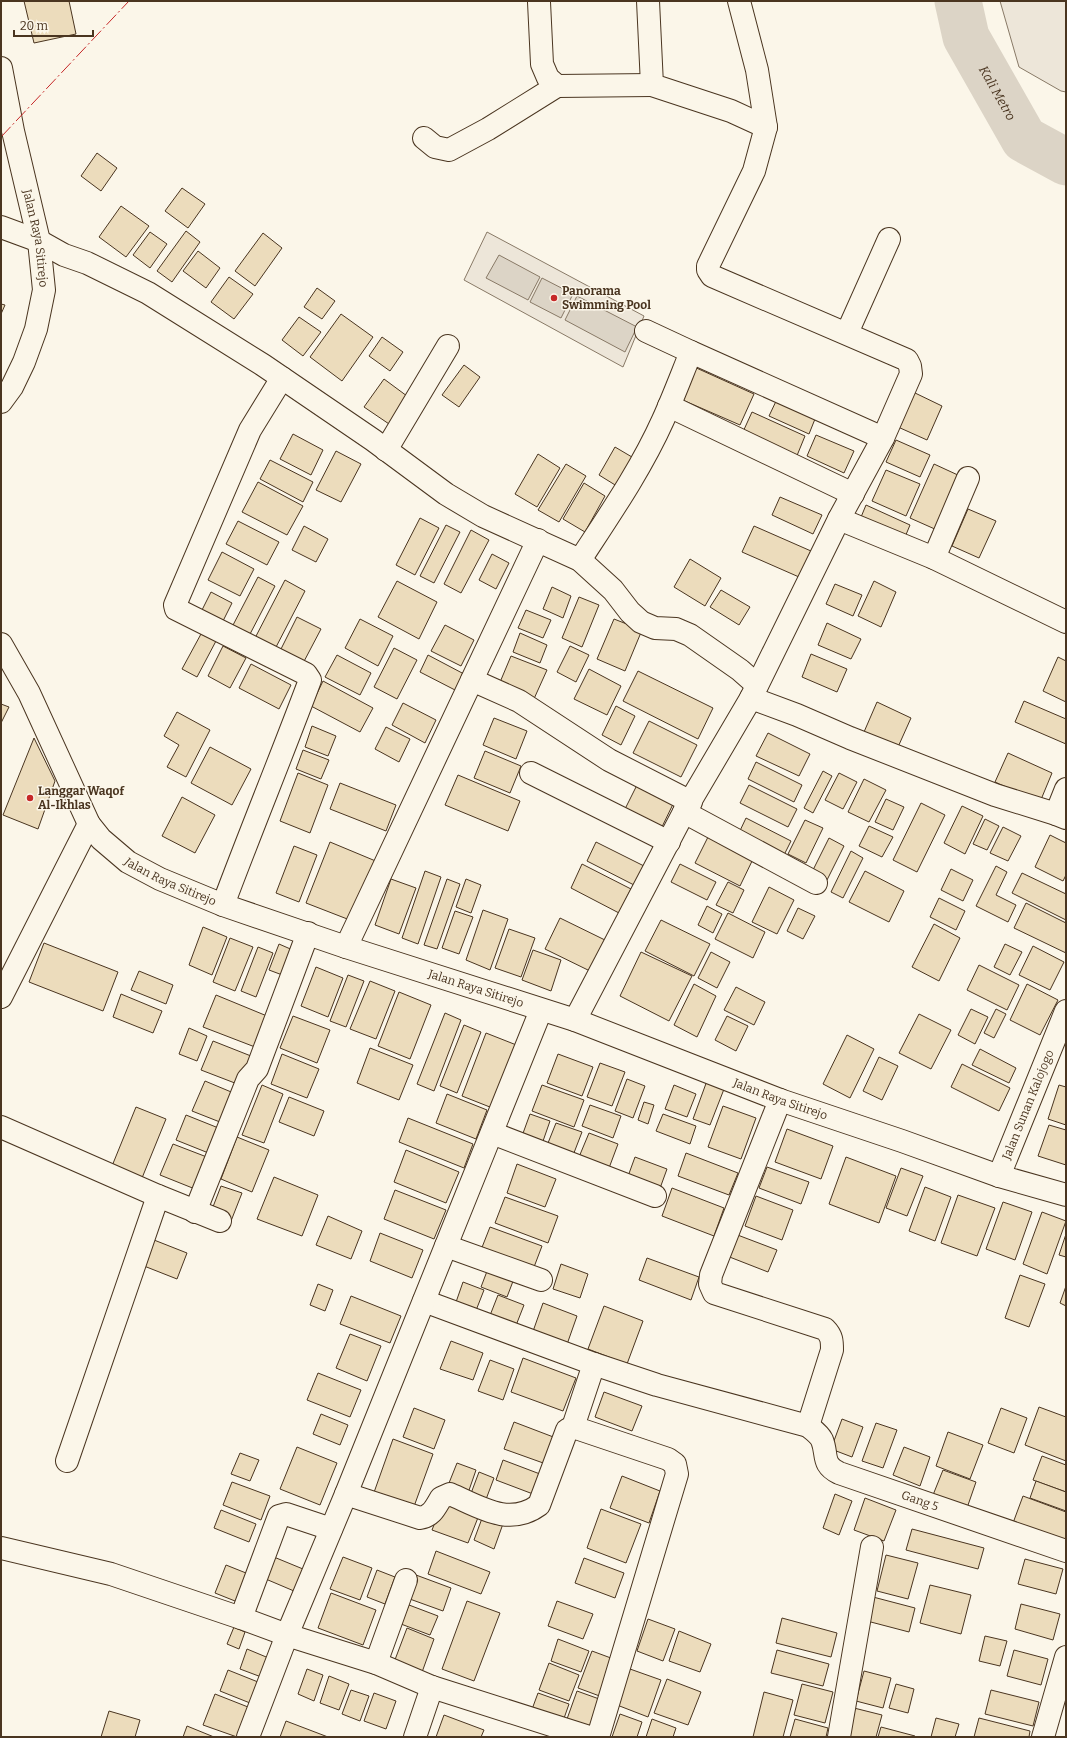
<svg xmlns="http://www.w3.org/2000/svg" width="1067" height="1738" font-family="Bitter,serif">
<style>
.green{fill:#ede6d9;stroke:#887966}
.water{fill:#dcd4c6;stroke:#887966}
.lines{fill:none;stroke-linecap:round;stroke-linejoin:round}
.river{stroke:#dcd4c6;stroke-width:47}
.building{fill:#ecdcbc;stroke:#4a3520}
.minor-casing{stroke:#4a3520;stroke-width:24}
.minor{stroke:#fbf6e9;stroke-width:22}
.power{stroke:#c62828;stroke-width:1;stroke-dasharray:14 3 2 3;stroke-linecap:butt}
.poi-dot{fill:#c62828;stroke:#fbf6e9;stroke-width:1.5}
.labels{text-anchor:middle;stroke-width:3;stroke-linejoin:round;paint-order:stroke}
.street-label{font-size:12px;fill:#4a3520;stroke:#fbf6e9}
.poi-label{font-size:12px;font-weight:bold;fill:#4a3520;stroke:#fbf6e9;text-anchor:start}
.water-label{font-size:13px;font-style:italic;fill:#4a3520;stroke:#fbf6e9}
</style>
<rect width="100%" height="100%" fill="#fbf6e9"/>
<g class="green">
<polygon points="1000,1 1066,1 1066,92 1061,91 1019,67"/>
<polygon points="487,232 644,316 623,367 464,280"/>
</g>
<g class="water">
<polygon points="499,255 540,277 528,300 486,278"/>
<polygon points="542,278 573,294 561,318 530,302"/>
<polygon points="577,296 637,327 625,352 565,320"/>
</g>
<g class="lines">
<path class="river" id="s1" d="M 958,1 L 966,37 L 1024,139 L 1066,162"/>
</g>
<g class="building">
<polygon points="24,1 69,1 76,34 34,43"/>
<polygon points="97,153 117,168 101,191 81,176"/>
<polygon points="182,188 205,204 188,228 165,211"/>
<polygon points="121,206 149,226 126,257 99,237"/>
<polygon points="186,231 200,242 172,282 157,271"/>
<polygon points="150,232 167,244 150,268 133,255"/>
<polygon points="263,233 282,248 255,286 235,271"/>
<polygon points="198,251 220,268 206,288 183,271"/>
<polygon points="229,277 253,294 234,319 211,302"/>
<polygon points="317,288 335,301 322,319 304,307"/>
<polygon points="1,304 5,305 1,314"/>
<polygon points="341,314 373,337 342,381 310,357"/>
<polygon points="299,317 321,332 303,356 282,340"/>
<polygon points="382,337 403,352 390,371 369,356"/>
<polygon points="464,365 480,377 459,407 442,395"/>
<polygon points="692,366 754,394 740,425 678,398"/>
<polygon points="384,379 411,399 392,426 364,407"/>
<polygon points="913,392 942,406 927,440 898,427"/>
<polygon points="778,397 817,414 809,434 769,416"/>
<polygon points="752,412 805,436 796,458 742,434"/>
<polygon points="293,434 323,450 311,475 280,459"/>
<polygon points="816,435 854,451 844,473 807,456"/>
<polygon points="896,440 930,455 920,477 886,462"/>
<polygon points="615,447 637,460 620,488 599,475"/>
<polygon points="336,451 361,464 341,502 316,490"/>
<polygon points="538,454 560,468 537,507 515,494"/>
<polygon points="270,460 313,482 303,502 260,479"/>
<polygon points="566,464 586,476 559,522 538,510"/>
<polygon points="934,464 960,476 937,530 910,518"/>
<polygon points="886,470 920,484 906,516 872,501"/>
<polygon points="258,482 303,506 287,535 242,512"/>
<polygon points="584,483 605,496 585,532 563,519"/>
<polygon points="780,497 822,515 813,534 772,515"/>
<polygon points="866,505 910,525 903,542 859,522"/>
<polygon points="968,509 996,521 979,558 952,546"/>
<polygon points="420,518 439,528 415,575 396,565"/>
<polygon points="238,521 279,542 267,565 226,544"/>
<polygon points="446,525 460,532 434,583 420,576"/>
<polygon points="304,526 328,539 316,562 292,550"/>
<polygon points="754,526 811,551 799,577 742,552"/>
<polygon points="471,530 489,540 461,593 444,584"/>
<polygon points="222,552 254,569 240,596 208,580"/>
<polygon points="492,554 509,563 496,589 479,580"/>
<polygon points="690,559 721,578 705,606 674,587"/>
<polygon points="258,577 275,586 249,636 232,627"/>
<polygon points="285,580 305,591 274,651 254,640"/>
<polygon points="397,581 437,602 419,639 378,617"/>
<polygon points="874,581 896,592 881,627 858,616"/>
<polygon points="835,584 862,595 853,616 826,604"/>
<polygon points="552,587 571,596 563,618 543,609"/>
<polygon points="721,590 750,607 739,625 710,607"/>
<polygon points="211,592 232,603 221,625 200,614"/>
<polygon points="579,597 599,605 582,647 562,638"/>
<polygon points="526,610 551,620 543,638 518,628"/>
<polygon points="297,617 321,629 300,669 277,657"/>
<polygon points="360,619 393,636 378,666 345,648"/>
<polygon points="614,619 642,630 625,671 597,659"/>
<polygon points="827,623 861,639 851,659 818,645"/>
<polygon points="445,625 474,640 461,666 431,651"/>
<polygon points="520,633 547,645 540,663 513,652"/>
<polygon points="201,634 216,641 197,677 182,669"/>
<polygon points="223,646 246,658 230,688 208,676"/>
<polygon points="570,646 589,655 576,682 557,672"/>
<polygon points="394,648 417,660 397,699 374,687"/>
<polygon points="811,654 847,669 837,692 802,677"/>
<polygon points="337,655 371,673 360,695 325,677"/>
<polygon points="428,655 464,674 455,690 420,672"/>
<polygon points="511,656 547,670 533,701 498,687"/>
<polygon points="1058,657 1066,661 1066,702 1043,691"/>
<polygon points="251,664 291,685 279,709 239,688"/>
<polygon points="589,669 621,686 607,715 574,699"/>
<polygon points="638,671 713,708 698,739 623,701"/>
<polygon points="323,681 373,708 360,732 311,706"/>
<polygon points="1024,701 1066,719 1066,744 1015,722"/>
<polygon points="877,702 911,718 898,747 864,732"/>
<polygon points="403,703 436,720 425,743 392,725"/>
<polygon points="1,704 9,707 1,723"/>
<polygon points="616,706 635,716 621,745 602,735"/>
<polygon points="177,712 210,730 186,777 167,767 179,745 164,736"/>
<polygon points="494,718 527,731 516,759 483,745"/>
<polygon points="649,721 697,745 681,777 633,753"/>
<polygon points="312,726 336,736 328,756 305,747"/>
<polygon points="386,727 410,739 399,762 375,749"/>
<polygon points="768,733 810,754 799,776 756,756"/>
<polygon points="34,738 55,781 38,829 3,815"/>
<polygon points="210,747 251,769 232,805 191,783"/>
<polygon points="303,750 329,760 321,779 296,769"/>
<polygon points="485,751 521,766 510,793 474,778"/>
<polygon points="1008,753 1052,773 1040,802 995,782"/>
<polygon points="756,762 802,785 794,802 748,779"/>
<polygon points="823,771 832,776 813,813 804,808"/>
<polygon points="298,773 328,785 310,833 280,821"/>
<polygon points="839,773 857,782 843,809 825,800"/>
<polygon points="458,775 520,801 508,831 445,805"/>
<polygon points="864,779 886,790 869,822 848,812"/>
<polygon points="639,781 675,800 660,831 623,813"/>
<polygon points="340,783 396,805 386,831 330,809"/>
<polygon points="749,785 797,809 788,827 740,803"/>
<polygon points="182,797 215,815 195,853 162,836"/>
<polygon points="886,799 904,807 893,830 875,822"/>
<polygon points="921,803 945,815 917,872 893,860"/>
<polygon points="962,806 983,816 965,854 944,843"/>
<polygon points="746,818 791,841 782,859 737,837"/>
<polygon points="985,819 999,826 987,850 973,844"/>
<polygon points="805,820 823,828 806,863 788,854"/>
<polygon points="869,826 893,837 882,857 859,846"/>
<polygon points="1003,827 1021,836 1008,861 990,853"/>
<polygon points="709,835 754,857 740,886 695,863"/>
<polygon points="1050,835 1066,843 1066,875 1063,881 1035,867"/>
<polygon points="829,838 844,846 827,880 812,872"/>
<polygon points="330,842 378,862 355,922 306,903"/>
<polygon points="596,842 644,866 634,885 587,861"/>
<polygon points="294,846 317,855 299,902 276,893"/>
<polygon points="851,851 863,858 843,898 831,892"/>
<polygon points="582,864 631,889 619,913 571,888"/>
<polygon points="680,864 716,882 707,900 671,882"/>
<polygon points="996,866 1007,872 996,895 1016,905 1008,922 976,906"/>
<polygon points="951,869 973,880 963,901 941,890"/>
<polygon points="425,871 441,877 418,944 402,938"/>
<polygon points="865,871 904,891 889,922 849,902"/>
<polygon points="1022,873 1066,894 1066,920 1012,893"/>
<polygon points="391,879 416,888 399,934 375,925"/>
<polygon points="447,879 460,884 437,949 424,945"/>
<polygon points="466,879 481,885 471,913 456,907"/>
<polygon points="728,882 744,890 733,913 716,905"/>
<polygon points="769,887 794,900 777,934 752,922"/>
<polygon points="939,898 965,911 956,930 930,917"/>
<polygon points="1026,903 1066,923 1066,953 1014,928"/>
<polygon points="707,906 722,914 713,933 698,925"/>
<polygon points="798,908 815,916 803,939 787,931"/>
<polygon points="483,910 508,919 490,970 466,960"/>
<polygon points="455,911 473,917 459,954 442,948"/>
<polygon points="728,913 765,932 753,958 715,939"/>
<polygon points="560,918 607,941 592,972 545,949"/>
<polygon points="661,920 710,944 694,976 645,951"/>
<polygon points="934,924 960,938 939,981 912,967"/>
<polygon points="203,927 227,937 212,975 189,965"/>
<polygon points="509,929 535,938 521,977 495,968"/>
<polygon points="230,938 253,947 235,991 213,982"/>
<polygon points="44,943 118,972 103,1011 29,982"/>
<polygon points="279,944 295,951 285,976 269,970"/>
<polygon points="1005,944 1022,952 1010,975 994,967"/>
<polygon points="1033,946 1064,962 1050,990 1019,975"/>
<polygon points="258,947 273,953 256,997 241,991"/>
<polygon points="533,950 561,960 551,991 522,980"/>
<polygon points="641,952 692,976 669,1021 620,996"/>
<polygon points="711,952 730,962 717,988 698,978"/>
<polygon points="979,965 1019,985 1007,1010 967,990"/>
<polygon points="316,967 343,978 328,1017 301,1006"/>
<polygon points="139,971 173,985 166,1004 131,990"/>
<polygon points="348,975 364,981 346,1027 330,1021"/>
<polygon points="370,981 395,991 376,1039 350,1029"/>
<polygon points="694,984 716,996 697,1037 674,1025"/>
<polygon points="1027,984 1058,1000 1040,1035 1010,1020"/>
<polygon points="736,987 765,1002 754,1025 724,1010"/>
<polygon points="399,992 431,1005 410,1059 378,1046"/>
<polygon points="121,994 162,1011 153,1033 113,1017"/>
<polygon points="216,995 267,1016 255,1047 203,1027"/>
<polygon points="971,1009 988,1017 975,1044 958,1035"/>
<polygon points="996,1009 1006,1014 994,1038 984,1033"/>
<polygon points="445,1013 461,1020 434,1091 417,1084"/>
<polygon points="919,1014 951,1030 931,1069 899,1053"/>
<polygon points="293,1016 330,1030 317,1063 280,1048"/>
<polygon points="727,1016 748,1026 736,1051 715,1040"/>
<polygon points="464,1025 481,1032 457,1093 440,1086"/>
<polygon points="189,1028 207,1036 197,1061 179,1054"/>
<polygon points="486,1033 524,1048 500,1111 462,1096"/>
<polygon points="847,1035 874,1049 850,1098 823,1084"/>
<polygon points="213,1041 251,1056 240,1085 201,1070"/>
<polygon points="370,1048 413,1065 399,1100 357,1083"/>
<polygon points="980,1049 1016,1068 1009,1083 972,1065"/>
<polygon points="282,1054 319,1069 307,1098 271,1084"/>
<polygon points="558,1054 593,1067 582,1096 547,1083"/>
<polygon points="879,1057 898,1066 882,1100 863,1091"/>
<polygon points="600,1063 625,1072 612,1106 587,1097"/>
<polygon points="962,1064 1010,1088 999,1111 951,1087"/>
<polygon points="708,1078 726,1084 710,1125 693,1119"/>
<polygon points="627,1079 645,1086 633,1118 615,1111"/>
<polygon points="205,1081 236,1094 225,1124 192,1111"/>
<polygon points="262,1085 283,1094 264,1143 242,1135"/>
<polygon points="542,1085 584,1100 574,1127 532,1111"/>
<polygon points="674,1085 696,1094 687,1117 665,1109"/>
<polygon points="1059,1085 1066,1087 1066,1125 1048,1119"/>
<polygon points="447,1094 487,1110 476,1139 436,1123"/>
<polygon points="289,1097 324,1111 314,1136 279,1122"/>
<polygon points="644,1102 654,1105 648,1124 638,1120"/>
<polygon points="590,1105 621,1116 613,1138 582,1126"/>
<polygon points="723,1106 756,1118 741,1159 708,1147"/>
<polygon points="136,1107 166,1119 142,1178 112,1166"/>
<polygon points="530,1114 550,1121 542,1144 522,1136"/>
<polygon points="663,1114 696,1126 690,1144 656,1131"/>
<polygon points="186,1115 221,1129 211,1154 176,1140"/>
<polygon points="408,1118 473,1144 464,1168 399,1142"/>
<polygon points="556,1123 582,1132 572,1158 546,1148"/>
<polygon points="1049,1125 1066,1130 1066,1165 1038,1156"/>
<polygon points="787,1129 833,1146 821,1179 775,1162"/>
<polygon points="589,1133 618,1144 609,1168 579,1157"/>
<polygon points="237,1137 269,1150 252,1192 221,1179"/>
<polygon points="173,1144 212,1159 200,1191 160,1175"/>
<polygon points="406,1150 459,1172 446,1203 394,1182"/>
<polygon points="686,1153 738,1173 729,1195 678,1176"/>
<polygon points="635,1157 667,1169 659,1191 627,1179"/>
<polygon points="846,1157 896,1176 879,1223 829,1204"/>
<polygon points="517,1164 556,1179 545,1207 507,1193"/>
<polygon points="767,1167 809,1182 801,1204 759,1188"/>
<polygon points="901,1168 923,1176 907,1216 886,1208"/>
<polygon points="274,1177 318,1195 302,1236 257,1219"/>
<polygon points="221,1186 242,1193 231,1221 211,1212"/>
<polygon points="925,1187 951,1197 935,1241 909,1231"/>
<polygon points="672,1188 724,1208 714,1236 662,1216"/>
<polygon points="395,1190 446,1210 434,1239 384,1219"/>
<polygon points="958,1195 995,1208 977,1256 941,1243"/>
<polygon points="756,1196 793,1210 782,1240 745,1226"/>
<polygon points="505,1197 558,1216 548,1243 495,1223"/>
<polygon points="1003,1202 1032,1212 1015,1260 986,1249"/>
<polygon points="1042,1212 1066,1221 1047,1274 1023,1264"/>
<polygon points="328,1216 362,1231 351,1259 316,1245"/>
<polygon points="490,1227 542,1246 531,1275 479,1255"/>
<polygon points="380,1233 423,1250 412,1278 370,1261"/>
<polygon points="735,1234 777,1250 768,1272 727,1256"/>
<polygon points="1066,1234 1066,1257 1059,1255"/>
<polygon points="154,1240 187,1253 177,1279 144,1266"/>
<polygon points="647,1258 699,1277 691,1300 639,1280"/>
<polygon points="561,1264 588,1274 580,1298 553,1289"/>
<polygon points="489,1266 515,1276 507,1297 481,1287"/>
<polygon points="1020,1275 1045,1284 1029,1327 1005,1318"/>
<polygon points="463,1282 484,1290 475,1313 455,1305"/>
<polygon points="318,1284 333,1290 325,1311 310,1305"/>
<polygon points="1066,1286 1066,1306 1060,1303"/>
<polygon points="498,1295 524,1305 515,1328 489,1318"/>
<polygon points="351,1296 401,1316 390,1343 340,1324"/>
<polygon points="543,1303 577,1316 565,1350 531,1337"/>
<polygon points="604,1306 643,1321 627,1364 588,1349"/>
<polygon points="350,1334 381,1346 367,1381 336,1368"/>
<polygon points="451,1341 483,1353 473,1380 440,1369"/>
<polygon points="523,1358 576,1378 563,1411 511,1392"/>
<polygon points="490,1360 514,1369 503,1400 478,1391"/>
<polygon points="318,1373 361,1390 350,1417 307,1400"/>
<polygon points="604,1392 642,1406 632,1431 595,1417"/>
<polygon points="1039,1407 1066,1417 1066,1461 1025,1445"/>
<polygon points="414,1408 445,1420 434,1449 403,1437"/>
<polygon points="1001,1408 1027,1418 1014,1453 988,1443"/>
<polygon points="321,1414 348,1425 340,1445 313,1434"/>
<polygon points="842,1419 863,1427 852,1457 831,1449"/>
<polygon points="514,1422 556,1438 546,1464 504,1449"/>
<polygon points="876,1423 897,1430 883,1468 862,1461"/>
<polygon points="948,1432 983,1445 970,1479 936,1466"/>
<polygon points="393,1439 433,1454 412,1512 372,1498"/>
<polygon points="297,1447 337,1463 320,1505 280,1489"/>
<polygon points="904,1447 930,1457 920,1486 893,1475"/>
<polygon points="240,1453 259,1460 250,1481 231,1474"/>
<polygon points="1042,1456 1066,1465 1066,1492 1033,1480"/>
<polygon points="503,1460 540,1474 533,1494 496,1480"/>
<polygon points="457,1463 476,1470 467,1496 447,1488"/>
<polygon points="943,1470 976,1482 967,1508 933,1495"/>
<polygon points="479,1472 494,1478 485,1502 470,1496"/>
<polygon points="622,1476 660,1491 649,1523 610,1508"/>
<polygon points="1036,1481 1066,1492 1066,1511 1030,1498"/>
<polygon points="232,1482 270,1496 261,1520 223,1505"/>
<polygon points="835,1494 852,1501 839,1535 823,1528"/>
<polygon points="1023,1496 1066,1512 1066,1543 1013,1523"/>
<polygon points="865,1498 896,1510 884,1541 854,1530"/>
<polygon points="443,1502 479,1515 468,1543 432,1530"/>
<polygon points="601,1509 641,1524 626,1563 587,1548"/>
<polygon points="221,1510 256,1524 249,1542 214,1528"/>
<polygon points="484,1513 504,1521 494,1549 474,1540"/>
<polygon points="912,1529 984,1548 978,1569 906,1550"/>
<polygon points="436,1551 490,1572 481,1594 428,1574"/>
<polygon points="269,1555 303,1569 294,1591 261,1577"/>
<polygon points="886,1555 918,1563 908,1599 877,1591"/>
<polygon points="343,1557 372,1568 360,1600 330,1589"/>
<polygon points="584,1558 624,1573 615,1598 575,1583"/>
<polygon points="1025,1559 1063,1569 1056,1594 1018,1584"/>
<polygon points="226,1565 251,1575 240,1603 215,1593"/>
<polygon points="377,1570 395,1577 385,1604 367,1597"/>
<polygon points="416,1575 451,1588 443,1611 407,1598"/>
<polygon points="930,1585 971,1595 961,1634 920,1623"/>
<polygon points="331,1593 376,1610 363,1645 318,1628"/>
<polygon points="873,1597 915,1608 909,1632 867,1621"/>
<polygon points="467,1601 500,1613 474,1681 442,1669"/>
<polygon points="557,1601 593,1614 583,1639 548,1626"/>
<polygon points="1021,1604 1060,1614 1053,1640 1015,1629"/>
<polygon points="409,1605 438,1616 430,1635 401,1624"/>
<polygon points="782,1618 837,1633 831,1657 776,1643"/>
<polygon points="648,1619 675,1629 663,1661 637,1651"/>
<polygon points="234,1627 245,1632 239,1649 227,1644"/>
<polygon points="407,1628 434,1639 421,1675 393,1665"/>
<polygon points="679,1631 711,1644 700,1672 669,1661"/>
<polygon points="985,1636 1007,1641 1000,1666 979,1661"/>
<polygon points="558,1639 589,1651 581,1672 551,1661"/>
<polygon points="247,1649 271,1659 264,1678 240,1669"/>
<polygon points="777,1650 829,1664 823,1686 771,1673"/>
<polygon points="1014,1650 1048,1659 1041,1685 1007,1676"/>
<polygon points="592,1651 619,1661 605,1698 578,1688"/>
<polygon points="549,1663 579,1675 569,1701 539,1690"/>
<polygon points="307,1669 323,1675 314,1701 298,1694"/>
<polygon points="630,1669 661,1680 648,1717 617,1705"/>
<polygon points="228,1670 263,1684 255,1705 220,1691"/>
<polygon points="864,1671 891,1678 883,1708 856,1701"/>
<polygon points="329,1676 349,1684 339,1710 320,1703"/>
<polygon points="667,1679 701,1692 688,1725 654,1713"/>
<polygon points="802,1684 833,1692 825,1723 794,1715"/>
<polygon points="896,1684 914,1689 908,1713 889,1708"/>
<polygon points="351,1690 369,1696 360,1721 342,1714"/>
<polygon points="991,1690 1039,1702 1033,1726 985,1714"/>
<polygon points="577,1691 602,1700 592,1729 567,1719"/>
<polygon points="764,1692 793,1700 783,1737 753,1737"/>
<polygon points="374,1693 396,1701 386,1729 364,1721"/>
<polygon points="538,1693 569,1704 562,1724 531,1712"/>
<polygon points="215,1694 248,1707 237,1737 203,1725"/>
<polygon points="854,1708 882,1715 876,1737 846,1737"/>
<polygon points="109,1711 140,1720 135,1737 101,1737"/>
<polygon points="620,1714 642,1722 637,1737 612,1737"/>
<polygon points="444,1715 484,1730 481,1737 436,1737"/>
<polygon points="936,1718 959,1724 955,1737 931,1737"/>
<polygon points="979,1718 1030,1731 1029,1737 974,1737"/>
<polygon points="652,1719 676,1728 673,1737 646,1737"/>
<polygon points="795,1719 828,1728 826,1737 790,1737"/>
<polygon points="286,1721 328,1737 280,1737"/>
<polygon points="187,1726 214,1737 183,1737"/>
<polygon points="881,1727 915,1736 915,1737 878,1737"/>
</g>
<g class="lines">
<defs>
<g id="minor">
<polyline points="739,1 757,70 766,127"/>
<polyline points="539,2 542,64 548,78 557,86 652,85"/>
<path id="s2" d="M 1,68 L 13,131 L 39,241 L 44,290 L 36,329 L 24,362 L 12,387 L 1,402"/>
<polyline points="424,138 435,147 449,150 488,129 557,86"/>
<polyline points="1,227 39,241 64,255 87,263 148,293 263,365 373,440 446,494 483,516 580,560 613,590 630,612 641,622 655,628 676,629 690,635 740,670 757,685"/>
<polyline points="847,333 889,239"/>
<polyline points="691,352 883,438"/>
<polyline points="669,406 853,494"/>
<polyline points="386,450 448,346"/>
<polyline points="839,519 934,558 1066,622"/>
<polyline points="934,558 968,478"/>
<path d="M 580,560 C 610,514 641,469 663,420 C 673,398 682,374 691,352 L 646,331"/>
<path id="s3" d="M 1,644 L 29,693 L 89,824 L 101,839 L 128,862 L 160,879 L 223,905 L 346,947 L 575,1020 L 780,1100 L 902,1141 L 999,1176 L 1066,1195"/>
<polyline points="472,680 519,701 609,760 691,802"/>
<polyline points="751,698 797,715 850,738 995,795 1056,814 1066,818"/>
<polyline points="531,773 669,842"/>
<polyline points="684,812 816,883"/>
<polyline points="1056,814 1066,789"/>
<path d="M 223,905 C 251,830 282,755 310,680 L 306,674 L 176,609 L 175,605 L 250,430 L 282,378"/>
<polyline points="346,947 538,540"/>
<polyline points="1,997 89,824"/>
<polyline points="575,1020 684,812 751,698 839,519 883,438 911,374 910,366 907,360 712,276 708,270 708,266 754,171 766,127 731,111 652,85 648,1"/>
<path d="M 780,1100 L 711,1275 L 710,1284 L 714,1293 L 825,1329 C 832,1336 832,1341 832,1350 L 808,1426"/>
<polyline points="1,1127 158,1196"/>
<polyline points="492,1133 655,1196"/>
<path id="s4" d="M 999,1176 L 1066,1011"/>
<polyline points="195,1212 248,1079 257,1069 308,933"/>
<polyline points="446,1246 541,1280"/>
<path id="s5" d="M 424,1301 L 594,1364 L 657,1385 L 808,1426 C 813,1430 819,1434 822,1440 C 828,1455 821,1464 839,1473 L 1066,1551"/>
<polyline points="594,1364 573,1427 668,1459 675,1464 677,1474 598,1737"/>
<polyline points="67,1461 158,1196 220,1221"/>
<path d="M 346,1494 L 420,1518 C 432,1516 435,1508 441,1498 L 450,1494 C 480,1507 509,1527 539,1505 L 567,1430 L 573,1427"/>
<polyline points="1,1548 111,1574 241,1618 287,1635 376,1663 432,1687 589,1737"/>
<polyline points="241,1618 279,1516 286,1514 331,1529"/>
<polyline points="376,1663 406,1580"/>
<polyline points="248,1737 287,1635 346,1494 541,1010"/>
<polyline points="415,1737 432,1687"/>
<polyline points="839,1737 872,1547"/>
<polyline points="1043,1737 1066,1657"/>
</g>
</defs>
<use href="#minor" class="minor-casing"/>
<use href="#minor" class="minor"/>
<polyline class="power" points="1,137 129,1"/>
</g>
<g class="poi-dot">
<circle cx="554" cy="298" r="4"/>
<circle cx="30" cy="798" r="4"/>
</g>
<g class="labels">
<g class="street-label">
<text dy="4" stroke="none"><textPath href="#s2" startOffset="174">Jalan Raya Sitirejo</textPath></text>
<text dy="4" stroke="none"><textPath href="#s3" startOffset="302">Jalan Raya Sitirejo</textPath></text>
<text dy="4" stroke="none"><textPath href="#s3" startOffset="626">Jalan Raya Sitirejo</textPath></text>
<text dy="4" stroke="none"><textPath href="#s3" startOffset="950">Jalan Raya Sitirejo</textPath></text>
<text dy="4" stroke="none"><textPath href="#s4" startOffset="77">Jalan Sunan Kalojogo</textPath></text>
<text dy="4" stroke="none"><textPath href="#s5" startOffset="549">Gang 5</textPath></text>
</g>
<g class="poi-label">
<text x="562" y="295">Panorama<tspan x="562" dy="14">Swimming Pool</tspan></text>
<text x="38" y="795">Langgar Waqof<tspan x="38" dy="14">Al-Ikhlas</tspan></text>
</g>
<g class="water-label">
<text dy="5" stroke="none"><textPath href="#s1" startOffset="101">Kali Metro</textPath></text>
</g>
</g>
<rect width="1067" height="1738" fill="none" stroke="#4a3520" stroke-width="4"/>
<path d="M14 30v6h79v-6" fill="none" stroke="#4a3520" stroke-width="2"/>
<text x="20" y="30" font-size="12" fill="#4a3520" stroke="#fbf6e9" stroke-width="3" paint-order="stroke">20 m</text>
</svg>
